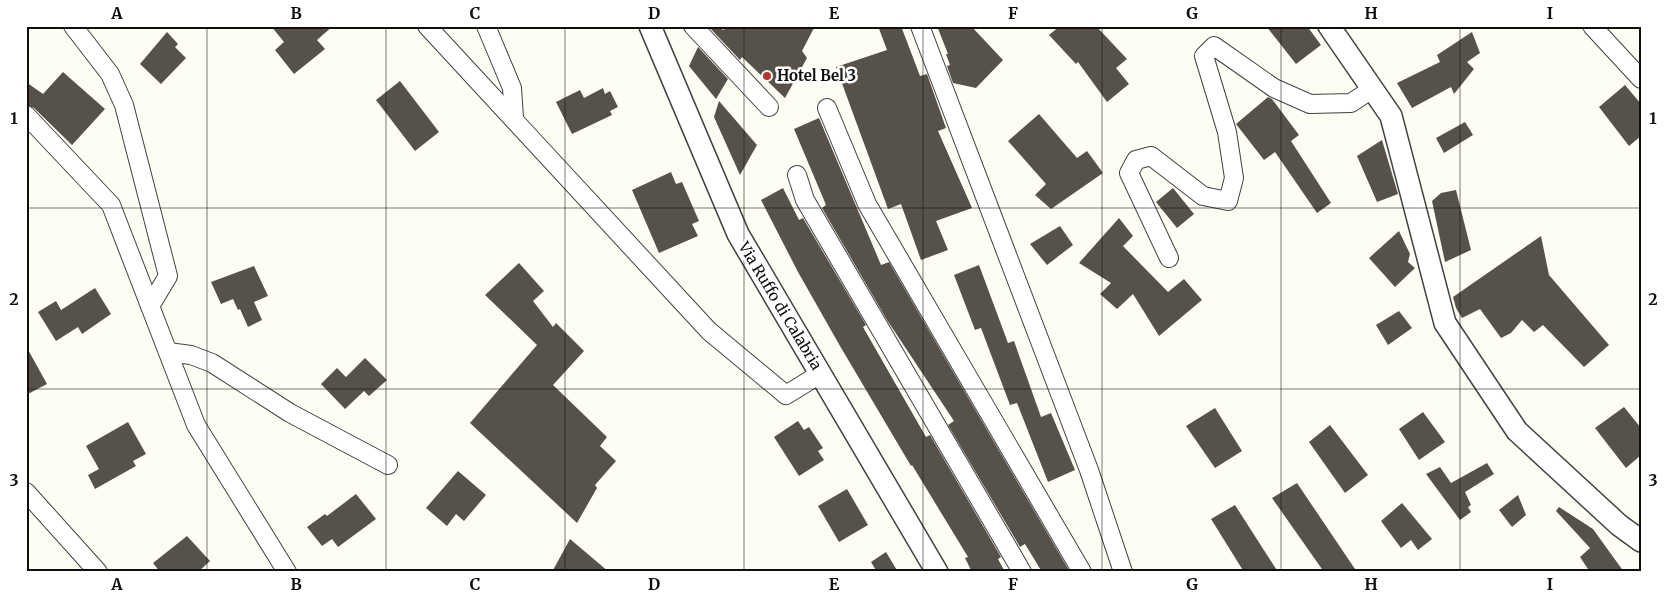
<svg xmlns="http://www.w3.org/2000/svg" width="1667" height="598" font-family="Merriweather,serif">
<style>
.building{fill:#57514c}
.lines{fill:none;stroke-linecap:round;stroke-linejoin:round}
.minor-casing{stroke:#424242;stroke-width:20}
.tertiary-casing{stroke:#424242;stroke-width:24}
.minor{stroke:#fff;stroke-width:18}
.tertiary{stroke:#fff;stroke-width:21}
.grid{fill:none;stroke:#0f0f0f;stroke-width:1;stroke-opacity:0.55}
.poi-dot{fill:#b53432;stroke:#fff;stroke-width:2}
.labels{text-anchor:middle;stroke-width:5;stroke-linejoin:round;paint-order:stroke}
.poi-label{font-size:15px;font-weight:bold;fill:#0f0f0f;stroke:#fff;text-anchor:start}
.street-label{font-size:15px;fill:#0f0f0f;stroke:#fff}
.neatline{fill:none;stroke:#0f0f0f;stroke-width:2}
.grid-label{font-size:16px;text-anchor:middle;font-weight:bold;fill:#0f0f0f}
</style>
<rect width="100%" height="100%" fill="#fefdf3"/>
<g class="building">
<polygon points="271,26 333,26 317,40 325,49 294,74 275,50 284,42"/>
<polygon points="708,26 719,26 723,30 731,26 815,26 802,51 807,58 785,98 742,57 740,60"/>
<polygon points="878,26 901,26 920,76 927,74 946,128 938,131 972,208 936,221 948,250 921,260 901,204 888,209 836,67 887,50"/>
<polygon points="937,26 971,26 1003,60 976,88 953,83 947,66 950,65 946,54 948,54"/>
<polygon points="1060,26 1096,26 1127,59 1116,68 1129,84 1107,102 1078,62 1076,64 1049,35"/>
<polygon points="1266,26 1307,26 1321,45 1296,64"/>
<polygon points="167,32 178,44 175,47 186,58 161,84 140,64"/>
<polygon points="1472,32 1480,53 1467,62 1474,69 1454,94 1451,87 1412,108 1397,83 1440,62 1437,55"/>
<polygon points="698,47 728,79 716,99 689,66"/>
<polygon points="63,72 105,109 72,145 34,108 26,105 26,82 43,94"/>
<polygon points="400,81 439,132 415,151 376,100"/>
<polygon points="1625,85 1641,104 1641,136 1629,146 1599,107"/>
<polygon points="603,88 605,94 610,91 618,107 610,111 612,115 572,134 556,102 580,90 584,98"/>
<polygon points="1268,97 1272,99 1299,135 1291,141 1331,203 1317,213 1275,152 1264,160 1236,124"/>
<polygon points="719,101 757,145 740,175 714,117"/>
<polygon points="1039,114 1077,158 1087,151 1103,173 1051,209 1035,195 1046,184 1008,141"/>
<polygon points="819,118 881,265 889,262 1070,572 1042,572 1025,544 1020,547 948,425 954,421 887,320 822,208 826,205 794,129"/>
<polygon points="1465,122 1473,135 1444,153 1436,138"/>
<polygon points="1382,140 1398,194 1377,202 1357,156"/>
<polygon points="671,172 676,184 682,182 699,221 692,224 698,236 659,253 632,190"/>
<polygon points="783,188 799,220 803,218 866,325 863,327 926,437 930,435 1001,557 998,559 1005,572 972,572 965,558 968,557 912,465 911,466 840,346 798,272 761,200"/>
<polygon points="1173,188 1194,214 1177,228 1156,202"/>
<polygon points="1456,190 1471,250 1445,262 1432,201 1441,193"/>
<polygon points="1119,218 1133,236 1123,246 1168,292 1184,279 1202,300 1159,336 1133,294 1117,309 1100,294 1111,283 1079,263"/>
<polygon points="1060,226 1073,245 1047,265 1030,244"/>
<polygon points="1399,231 1410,254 1408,262 1415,268 1395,287 1369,258"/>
<polygon points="1541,236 1549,275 1609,345 1584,367 1543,325 1534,332 1522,320 1511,333 1501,338 1480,309 1462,318 1456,308 1453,297"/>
<polygon points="519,263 544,291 533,301 553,327 556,323 584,351 553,385 607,437 600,446 616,461 595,485 597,488 577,523 470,423 537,345 485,295"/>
<polygon points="979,265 1008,343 1014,341 1041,417 1051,413 1075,470 1048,482 1017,403 1010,405 981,328 975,330 954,275"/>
<polygon points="254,266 268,296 254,302 262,320 248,327 240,309 238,310 233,299 221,304 211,282"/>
<polygon points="95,288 111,314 82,334 78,327 56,341 38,312 56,301 61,310"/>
<polygon points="1399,311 1412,328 1388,345 1376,325"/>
<polygon points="26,346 47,384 26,395"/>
<polygon points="365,358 387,380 369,396 364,391 345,409 321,384 337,368 346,377"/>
<polygon points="1624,407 1641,428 1641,455 1626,468 1595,428"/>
<polygon points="1215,408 1242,451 1215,468 1186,426"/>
<polygon points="1423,412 1445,442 1419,460 1399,429"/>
<polygon points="798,421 804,430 809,427 823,448 818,451 824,460 799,476 774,437"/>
<polygon points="128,422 146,454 133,461 136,466 95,489 88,475 99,469 86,446"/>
<polygon points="1330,425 1368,475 1345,493 1309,442"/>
<polygon points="1487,463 1494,474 1465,492 1471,505 1468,507 1471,512 1460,520 1426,474 1440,467 1451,483"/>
<polygon points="458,471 486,495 464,521 456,514 447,526 426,508"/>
<polygon points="1297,483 1357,572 1324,572 1272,498"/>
<polygon points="847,489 868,525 839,542 818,506"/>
<polygon points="356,494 376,519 338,547 332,539 322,546 307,527 325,514 327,516"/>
<polygon points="1518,495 1526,515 1512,527 1499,510"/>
<polygon points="1402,503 1432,539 1418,550 1411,540 1401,548 1381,521"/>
<polygon points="1235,505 1278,572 1244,572 1211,519"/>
<polygon points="1559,507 1593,529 1624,572 1590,572 1580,557 1590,548 1556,511"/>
<polygon points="187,536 210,561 198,572 160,572 153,563"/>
<polygon points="570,539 609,572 552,572"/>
<polygon points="886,552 898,572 877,572 871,562"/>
</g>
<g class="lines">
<defs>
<g id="minor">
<polyline points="73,26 110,74 124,105 168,276 150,306"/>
<polyline points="427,26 709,331 786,395 820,374"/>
<polyline points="486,26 512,88 514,118"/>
<polyline points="693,26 769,107"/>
<polyline points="920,26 1089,470 1123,572"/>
<polyline points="1592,26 1641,79"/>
<polyline points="827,108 867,204 1082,572"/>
<polyline points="26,115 111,205 196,425 287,572"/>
<polyline points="797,175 805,200 1022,572"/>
<polyline points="1169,258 1129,173 1136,160 1151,156 1203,196 1228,201 1234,178 1227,132 1204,56 1214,46 1274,88 1310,104 1351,103 1372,89"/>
<polyline points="168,352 191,355 212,363 290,413 388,465"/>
<polyline points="26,492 98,572"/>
</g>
<g id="tertiary">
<polyline points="650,26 738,234 937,572"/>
<polyline points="1329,26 1391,116 1445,323 1517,431 1619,525 1641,541"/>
</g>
</defs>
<use href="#minor" class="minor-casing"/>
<use href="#tertiary" class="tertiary-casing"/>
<use href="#minor" class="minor"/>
<use href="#tertiary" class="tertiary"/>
</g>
<path class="grid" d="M 207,26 L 207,572M 386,26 L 386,572M 565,26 L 565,572M 744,26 L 744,572M 923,26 L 923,572M 1102,26 L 1102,572M 1281,26 L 1281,572M 1460,26 L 1460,572M 26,208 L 1641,208M 26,389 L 1641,389"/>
<circle class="poi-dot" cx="767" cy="76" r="5"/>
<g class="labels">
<g class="poi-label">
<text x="777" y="81">Hotel Bel 3</text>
</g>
<g class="street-label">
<text transform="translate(780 306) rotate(59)" y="5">Via Ruffo di Calabria</text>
</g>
</g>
<rect width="1667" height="598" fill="none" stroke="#ffffff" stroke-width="55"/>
<rect x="28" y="28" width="1612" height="542" class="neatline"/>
<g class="grid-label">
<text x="117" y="19">A</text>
<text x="296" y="19">B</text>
<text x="475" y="19">C</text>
<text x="654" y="19">D</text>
<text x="834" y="19">E</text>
<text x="1013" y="19">F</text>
<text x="1192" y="19">G</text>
<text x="1371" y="19">H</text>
<text x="1550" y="19">I</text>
<text x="14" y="124">1</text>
<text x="1653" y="124">1</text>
<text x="14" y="305">2</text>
<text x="1653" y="305">2</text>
<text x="14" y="486">3</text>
<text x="1653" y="486">3</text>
<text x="117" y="590">A</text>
<text x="296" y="590">B</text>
<text x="475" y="590">C</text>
<text x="654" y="590">D</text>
<text x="834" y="590">E</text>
<text x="1013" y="590">F</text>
<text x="1192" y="590">G</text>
<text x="1371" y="590">H</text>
<text x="1550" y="590">I</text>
</g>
</svg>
